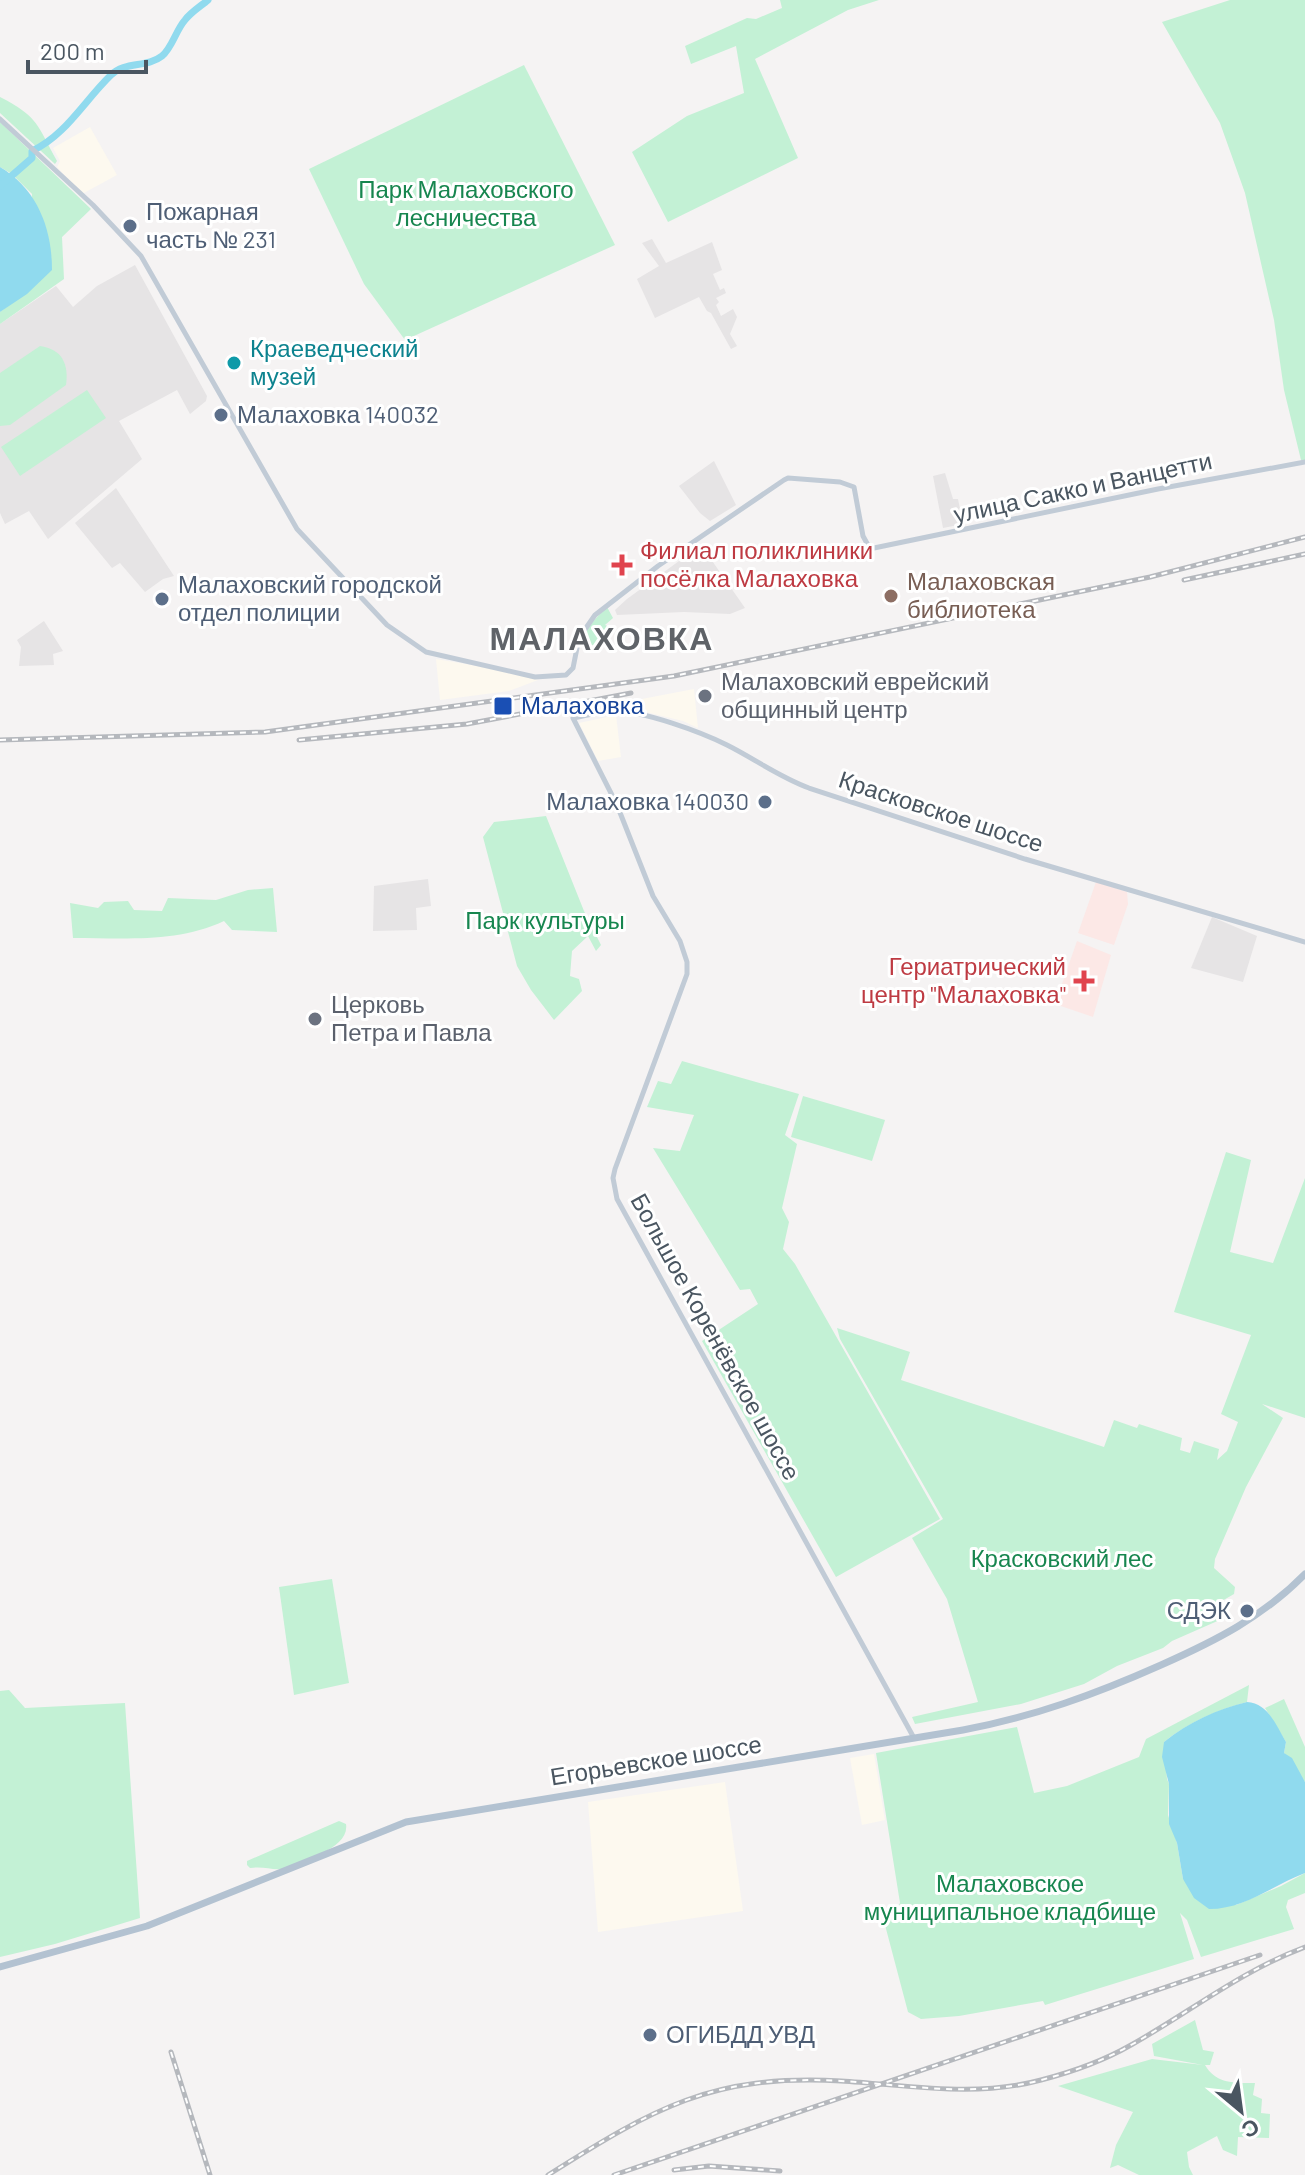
<svg xmlns="http://www.w3.org/2000/svg" width="1305" height="2175" font-family="Barlow,sans-serif">
<style>
.commercial{fill:#fdf9ef}
.education{fill:#e6e4e5}
.medical{fill:#fce8e6}
.green{fill:#c3f1d5}
.water{fill:#90daee}
.lines{fill:none;stroke-linecap:round;stroke-linejoin:round}
.river{stroke:#90daee;stroke-width:7}
.secondary{stroke:#c1cbd6;stroke-width:5}
.primary{stroke:#b3c2d1;stroke-width:7}
.rail-casing{stroke:#b5b8bd;stroke-width:5}
.rail{stroke:#fff;stroke-width:2;stroke-dasharray:6;stroke-linecap:butt}
.service-dot{fill:#5c6f8a;stroke:#fff;stroke-width:3}
.culture-dot{fill:#0f9aa8;stroke:#fff;stroke-width:3}
.health-dot{fill:#e0444e;stroke:#fff;stroke-width:3}
.education-dot{fill:#8d6e63;stroke:#fff;stroke-width:3}
.worship-dot{fill:#6b7280;stroke:#fff;stroke-width:3}
.transit-dot{fill:#1a4fb4;stroke:#fff;stroke-width:3}
.labels{text-anchor:middle;stroke-width:6;stroke-linejoin:round;paint-order:stroke}
.park-label{font-size:24px;fill:#17864f;stroke:#fff}
.service-label{font-size:24px;fill:#4e5e75;stroke:#fff;text-anchor:start}
.culture-label{font-size:24px;fill:#0d838f;stroke:#fff;text-anchor:start}
.street-label{font-size:24px;fill:#4a5661;stroke:#fff}
.health-label{font-size:24px;fill:#be3a42;stroke:#fff;text-anchor:start}
.education-label{font-size:24px;fill:#785e54;stroke:#fff;text-anchor:start}
.worship-label{font-size:24px;fill:#5b616d;stroke:#fff;text-anchor:start}
.transit-label{font-size:24px;fill:#164399;stroke:#fff;text-anchor:start}
.district-label{font-size:32px;font-weight:bold;letter-spacing:2px;fill:#5f6368;stroke:#fff}
</style>
<rect width="100%" height="100%" fill="#f5f3f3"/>
<g class="commercial">
<polygon points="90,127 117,175 82,194 57,167 60,161 53,148"/>
<polygon points="436,659 501,670 538,680 509,691 440,700"/>
<polygon points="694,689 698,728 683,721 625,707 626,702"/>
<polygon points="616,715 621,757 598,761 579,723"/>
<polygon points="874,1754 885,1820 862,1825 850,1758"/>
<polygon points="725,1782 743,1911 598,1932 588,1802"/>
</g>
<g class="education">
<polygon points="652,239 666,263 712,242 722,270 713,274 720,290 724,288 726,293 716,298 719,302 716,305 721,316 733,309 737,317 730,334 737,346 731,349 711,313 707,311 699,297 655,318 637,279 659,266 642,243"/>
<polygon points="135,265 207,396 206,401 190,414 177,390 119,421 142,459 48,539 29,511 5,524 0,513 0,324 56,286 73,307 97,286"/>
<polygon points="714,461 736,505 710,521 700,513 679,486"/>
<polygon points="945,473 953,499 958,499 963,524 943,528 933,476"/>
<polygon points="116,488 174,576 163,579 145,592 120,563 112,568 75,523"/>
<polygon points="701,545 745,608 730,614 684,612 617,615 615,610 627,599"/>
<polygon points="44,621 63,651 53,654 54,665 19,666 21,647 17,640"/>
<polygon points="428,879 431,906 416,908 417,930 373,931 374,886"/>
<polygon points="1212,917 1257,936 1243,982 1191,968"/>
</g>
<g class="medical">
<polygon points="1096,882 1127,892 1128,904 1114,945 1078,933"/>
<polygon points="1077,941 1111,955 1093,1017 1055,1004"/>
</g>
<g class="green">
<polygon points="780,0 879,0 848,10 755,59 798,158 668,222 632,152 687,116 744,93 736,46 691,64 685,46 747,18 756,19 782,8"/>
<polygon points="1230,0 1305,0 1305,460 1301,460 1284,390 1274,320 1245,193 1220,123 1162,22"/>
<polygon points="524,65 615,245 405,340 364,284 309,169"/>
<path d="M 0,97 C 39,117 37,125 57,161 L 55,164 L 0,113 Z"/>
<polygon points="0,122 91,209 62,237 64,279 0,324 0,312 28,291 32,194 12,174 0,167"/>
<path d="M 40,346 C 62,349 69,364 66,385 L 10,425 L 0,426 L 0,373 Z"/>
<polygon points="87,390 106,418 20,476 1,447"/>
<path d="M 607,607 L 613,618 L 605,625 L 612,628 L 607,644 L 580,646 C 585,630 595,618 607,607 Z"/>
<polygon points="546,816 584,911 601,945 596,951 588,936 572,951 570,976 579,979 582,991 554,1020 531,990 517,966 483,837 494,822"/>
<path d="M 273,888 L 277,932 L 232,930 L 224,921 C 178,943 123,938 73,938 L 70,903 L 98,908 L 104,902 L 128,901 L 134,910 L 162,911 L 168,898 L 216,900 L 248,890 Z"/>
<polygon points="682,1061 799,1094 785,1135 797,1144 782,1208 789,1222 783,1249 795,1264 940,1519 836,1577 702,1341 758,1304 750,1289 740,1290 653,1148 680,1151 694,1115 647,1107 658,1081 671,1084"/>
<polygon points="803,1096 885,1120 872,1161 791,1137"/>
<polygon points="1226,1152 1251,1160 1230,1252 1273,1263 1305,1178 1305,1418 1262,1404 1283,1418 1246,1487 1215,1559 1214,1568 1235,1587 1234,1594 1215,1605 1222,1619 1172,1641 1163,1648 1117,1666 1084,1684 1021,1704 915,1724 912,1717 978,1702 947,1599 912,1538 943,1519 840,1339 837,1328 910,1352 901,1380 1104,1447 1114,1420 1137,1428 1139,1424 1182,1438 1180,1450 1190,1453 1194,1441 1219,1449 1217,1460 1227,1451 1238,1422 1221,1414 1251,1335 1174,1312"/>
<polygon points="332,1579 349,1683 294,1695 279,1587"/>
<path d="M 1249,1685 L 1247,1702 C 1217,1710 1189,1722 1164,1742 L 1167,1779 L 1169,1784 L 1168,1815 L 1177,1843 L 1183,1879 L 1236,1905 L 1281,1886 L 1305,1873 L 1305,1893 L 1288,1900 L 1286,1907 L 1294,1929 L 1201,1957 L 1187,1920 L 1180,1913 L 1194,1959 L 1045,2005 L 1043,2001 L 959,2016 L 921,2019 L 908,2012 L 885,1925 L 900,1903 L 876,1753 L 1017,1727 L 1034,1793 L 1067,1786 L 1139,1757 L 1146,1739 Z"/>
<polygon points="9,1690 25,1708 125,1703 140,1918 55,1944 0,1957 0,1691"/>
<polygon points="1284,1699 1305,1747 1305,1782 1284,1753 1286,1742 1265,1708"/>
<path d="M 339,1821 L 346,1824 C 350,1849 302,1860 282,1869 C 270,1870 264,1866 250,1868 L 247,1865 L 247,1861 Z"/>
<path d="M 1195,2020 L 1203,2050 L 1214,2052 L 1210,2065 L 1205,2065 C 1216,2084 1234,2083 1255,2083 L 1253,2095 L 1262,2099 L 1261,2113 L 1270,2114 L 1269,2138 L 1238,2137 L 1237,2156 L 1223,2150 L 1217,2136 L 1187,2152 L 1189,2167 L 1193,2175 L 1139,2175 L 1118,2165 L 1110,2168 L 1116,2145 L 1133,2112 L 1058,2086 L 1152,2059 L 1203,2065 L 1154,2056 L 1152,2044 Z"/>
</g>
<g class="water">
<path d="M 0,167 C 37,189 52,228 52,270 L 27,294 L 0,312 Z"/>
<path d="M 1247,1702 C 1268,1703 1276,1725 1286,1742 L 1284,1753 L 1292,1758 L 1305,1782 L 1305,1873 C 1273,1885 1245,1909 1209,1909 L 1194,1898 L 1183,1879 L 1177,1843 L 1169,1824 L 1169,1784 L 1162,1757 L 1164,1742 C 1189,1722 1217,1709 1247,1702 Z"/>
</g>
<g class="lines">
<path class="river" d="M 0,186 L 32,158 L 32,151 C 66,135 84,101 111,75 C 125,61 147,68 162,56 C 172,48 176,30 185,20 C 191,12 201,6 208,0"/>
<g class="secondary">
<polyline points="0,119 93,205 141,256 297,529 387,625 426,652 535,677 566,675 573,668 579,638 595,615 658,566 784,480 788,478 840,482 854,487 863,536 869,547 874,548 1158,489 1305,462"/>
<path d="M 914,1738 L 617,1199 L 613,1178 L 615,1169 L 687,974 L 687,962 L 680,941 L 653,896 L 617,805 L 573,718 C 587,716 601,711 615,711 C 644,711 701,732 727,745 C 755,759 779,777 809,788 L 1025,859 L 1305,942"/>
</g>
<path class="primary" d="M 0,1967 L 147,1926 L 406,1822 L 963,1730 C 1033,1717 1096,1694 1161,1665 C 1215,1641 1263,1617 1305,1574"/>
<defs>
<g id="rail">
<polyline points="1184,580 1305,554"/>
<polyline points="0,740 265,732 674,676 1150,577 1305,537"/>
<polyline points="299,740 467,724 631,693"/>
<polyline points="171,2052 210,2175"/>
<polyline points="674,2170 709,2166 780,2171"/>
<path d="M 548,2175 C 654,2108 712,2074 841,2081 C 908,2085 975,2098 1041,2080 C 1072,2072 1103,2061 1131,2045 C 1190,2012 1241,1971 1305,1947"/>
<polyline points="614,2175 1260,1955"/>
</g>
</defs>
<use href="#rail" class="rail-casing"/>
<use href="#rail" class="rail"/>
</g>
<g class="service-dot">
<circle cx="130" cy="226" r="8"/>
<circle cx="221" cy="415" r="8"/>
<circle cx="162" cy="599" r="8"/>
<circle cx="765" cy="802" r="8"/>
<circle cx="1247" cy="1611" r="8"/>
<circle cx="650" cy="2035" r="8"/>
</g>
<circle class="culture-dot" cx="234" cy="363" r="8"/>
<g class="health-dot">
<path d="M618 553h8v8h8v8h-8v8h-8v-8h-8v-8h8z"/>
<path d="M1080 969h8v8h8v8h-8v8h-8v-8h-8v-8h8z"/>
</g>
<circle class="education-dot" cx="891" cy="596" r="8"/>
<g class="worship-dot">
<circle cx="705" cy="696" r="8"/>
<circle cx="315" cy="1019" r="8"/>
</g>
<rect class="transit-dot" x="493" y="696" width="20" height="20" rx="4"/>
<g class="labels">
<g class="park-label">
<text x="466" y="198">Парк Малаховского<tspan x="466" dy="28">лесничества</tspan></text>
<text x="545" y="929">Парк культуры</text>
<text x="1062" y="1567">Красковский лес</text>
<text x="1010" y="1892">Малаховское<tspan x="1010" dy="28">муниципальное кладбище</tspan></text>
</g>
<g class="service-label">
<text x="146" y="220">Пожарная<tspan x="146" dy="28">часть № 231</tspan></text>
<text x="237" y="423">Малаховка 140032</text>
<text x="178" y="593">Малаховский городской<tspan x="178" dy="28">отдел полиции</tspan></text>
<text x="749" y="810" text-anchor="end">Малаховка 140030</text>
<text x="1231" y="1619" text-anchor="end">СДЭК</text>
<text x="666" y="2043">ОГИБДД УВД</text>
</g>
<g class="culture-label">
<text x="250" y="357">Краеведческий<tspan x="250" dy="28">музей</tspan></text>
</g>
<g class="street-label">
<text transform="translate(1083 488) rotate(-12)" y="8">улица Сакко и Ванцетти</text>
<text transform="translate(941 812) rotate(18)" y="8">Красковское шоссе</text>
<text transform="translate(715 1337) rotate(61)" y="8">Большое Коренёвское шоссе</text>
<text transform="translate(656 1761) rotate(-9)" y="8">Егорьевское шоссе</text>
</g>
<g class="health-label">
<text x="640" y="559">Филиал поликлиники<tspan x="640" dy="28">посёлка Малаховка</tspan></text>
<text x="1066" y="975" text-anchor="end">Гериатрический<tspan x="1066" dy="28">центр "Малаховка"</tspan></text>
</g>
<g class="education-label">
<text x="907" y="590">Малаховская<tspan x="907" dy="28">библиотека</tspan></text>
</g>
<g class="worship-label">
<text x="721" y="690">Малаховский еврейский<tspan x="721" dy="28">общинный центр</tspan></text>
<text x="331" y="1013">Церковь<tspan x="331" dy="28">Петра и Павла</tspan></text>
</g>
<g class="transit-label">
<text x="521" y="714">Малаховка</text>
</g>
<g class="district-label">
<text x="602" y="650">МАЛАХОВКА</text>
</g>
</g>
<g transform="translate(1241 2111) rotate(151)" stroke="#ffffff" stroke-width="6" paint-order="stroke">
<path d="M0-6L14 30L0 20L-14 30Z" fill="#4a5661"/>
<text y="-12" font-size="22" font-weight="bold" text-anchor="middle" fill="#4a5661">С</text>
</g>
<path d="M28 60v12h118v-12" fill="none" stroke="#4a5661" stroke-width="4"/>
<text x="40" y="60" font-size="24" fill="#4a5661" stroke="#ffffff" stroke-width="6" paint-order="stroke">200 m</text>
</svg>
